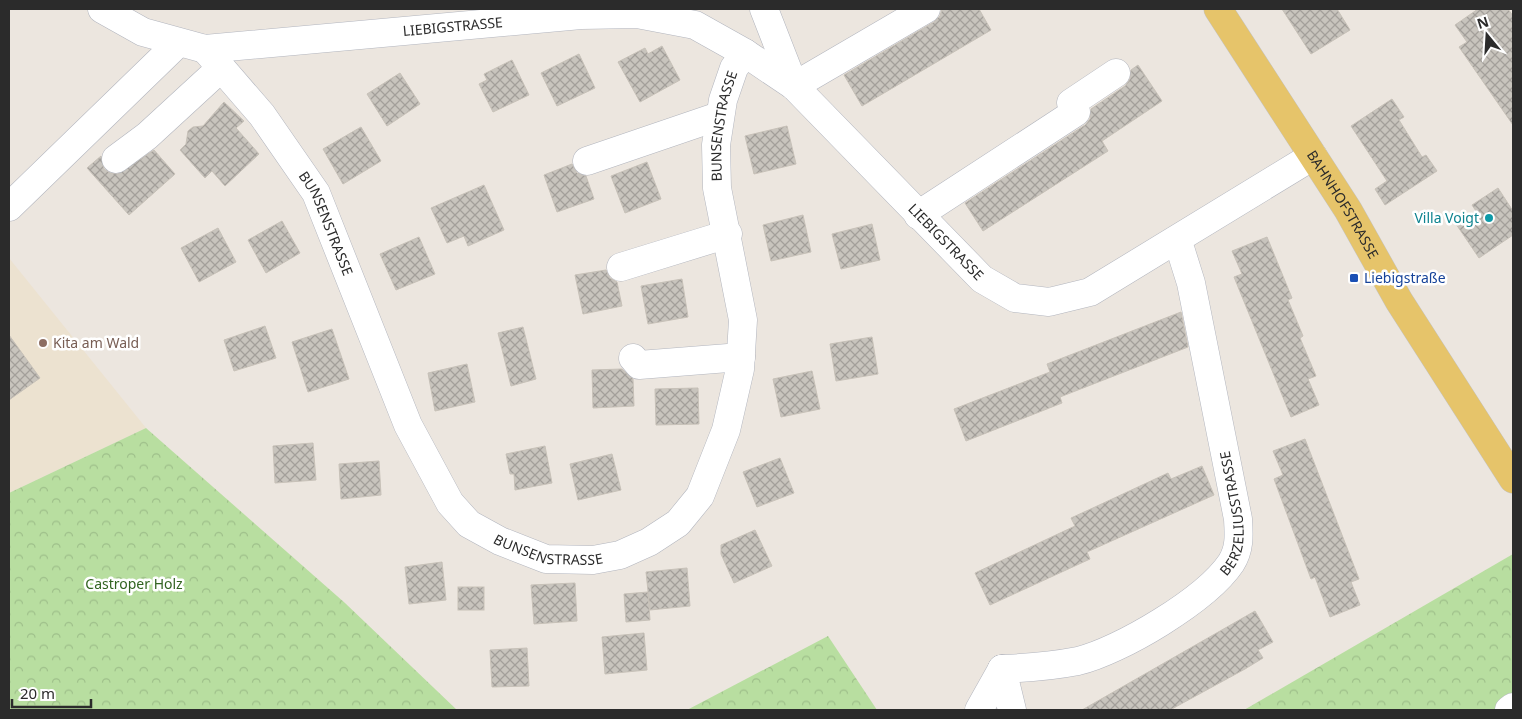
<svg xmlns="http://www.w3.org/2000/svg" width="1522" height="719" font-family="'Noto Sans',sans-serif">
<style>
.education{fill:#ece2d0}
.forest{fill:url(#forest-crowns)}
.building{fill:url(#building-cross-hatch);stroke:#c7c1b8}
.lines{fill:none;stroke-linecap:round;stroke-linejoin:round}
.minor-casing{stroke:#b2b5be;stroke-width:29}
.major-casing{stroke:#c4c4c4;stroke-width:29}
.minor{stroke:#fff;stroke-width:28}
.major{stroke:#e6c46a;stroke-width:28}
.culture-dot{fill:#0f9aa8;stroke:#fff;stroke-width:2}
.transit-dot{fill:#1a4fb4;stroke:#fff;stroke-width:2}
.education-dot{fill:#8d6e63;stroke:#fff;stroke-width:2}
.labels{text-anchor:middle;stroke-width:5;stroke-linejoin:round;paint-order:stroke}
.street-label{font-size:14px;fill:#2b2b2b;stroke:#fff}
.culture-label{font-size:14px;fill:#0d838f;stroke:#fff;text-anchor:end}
.transit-label{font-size:14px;fill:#164399;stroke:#fff;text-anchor:start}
.education-label{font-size:14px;fill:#785e54;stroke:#fff;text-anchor:start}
.park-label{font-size:14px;fill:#316320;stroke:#fff}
</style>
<defs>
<pattern id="forest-crowns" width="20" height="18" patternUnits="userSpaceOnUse" patternTransform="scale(1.25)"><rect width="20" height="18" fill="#b8dea0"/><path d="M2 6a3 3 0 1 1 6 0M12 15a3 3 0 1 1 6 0" fill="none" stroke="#9ebf8a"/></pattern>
<pattern id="building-cross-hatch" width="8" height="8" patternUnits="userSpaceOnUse" patternTransform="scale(1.25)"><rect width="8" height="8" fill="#c8c4bd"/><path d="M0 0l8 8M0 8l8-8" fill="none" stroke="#a39f9a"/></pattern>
</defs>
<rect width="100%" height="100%" fill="#ece6df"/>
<polygon class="education" points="9,258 146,428 9,493"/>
<g class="forest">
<polygon points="146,428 345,603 457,710 9,710 9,493"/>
<polygon points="1513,554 1513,710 1244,710"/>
<polygon points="828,636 877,710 687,710"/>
</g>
<g class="building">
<polygon points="942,9 979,9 991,30 862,106 844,75 934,22 940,16"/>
<polygon points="1282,9 1337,9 1350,30 1311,54"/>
<polygon points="1478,9 1508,9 1513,16 1513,125 1459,47 1467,42 1455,25"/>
<polygon points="662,46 680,80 640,102 618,62 645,48 648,54"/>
<polygon points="579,54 595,88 557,106 541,73"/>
<polygon points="512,60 529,95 493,112 479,84 487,80 484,74"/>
<polygon points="1138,65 1162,101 1102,141 1108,151 983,231 965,203 1085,125 1090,119 1091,109 1125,86 1130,79 1131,70"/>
<polygon points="400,73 420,104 387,126 367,94"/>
<polygon points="1392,99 1404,117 1399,120 1422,157 1426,155 1437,171 1385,205 1375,189 1387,181 1351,126"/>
<polygon points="224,102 244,121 236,128 259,154 225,186 212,171 205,178 180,150 186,144 188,131 193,127 203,126"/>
<polygon points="787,126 796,164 754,174 745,136"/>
<polygon points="361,127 381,161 343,184 323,149"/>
<polygon points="154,150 175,174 129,215 87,168 101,156 104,169 110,173 118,174"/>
<polygon points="647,162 661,199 625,213 611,176"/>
<polygon points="572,164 577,173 586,176 594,199 557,212 544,175"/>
<polygon points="484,185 504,230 468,246 464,236 447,243 431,208"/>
<polygon points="1498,188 1513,211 1513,235 1479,258 1456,224 1476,211 1472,205"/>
<polygon points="803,215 811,252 771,261 763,225"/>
<polygon points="282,221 300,253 266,273 248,240"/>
<polygon points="872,224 880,260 841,269 832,234"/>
<polygon points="218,228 236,262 199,282 181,248"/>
<polygon points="419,237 435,274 396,290 380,254"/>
<polygon points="1267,237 1292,298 1288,300 1303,336 1300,338 1316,376 1308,379 1319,405 1291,417 1234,277 1242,274 1232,251"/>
<polygon points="606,270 610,278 617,282 622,306 583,314 575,275"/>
<polygon points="682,279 688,317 648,324 641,286"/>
<polygon points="1181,312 1188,347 1060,397 1062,403 966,441 954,409 1050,372 1047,364"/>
<polygon points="265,326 276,358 234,371 224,340"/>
<polygon points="523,327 536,379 511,386 498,333"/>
<polygon points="332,329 349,379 308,392 292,342"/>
<polygon points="9,335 40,378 9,400"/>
<polygon points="872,337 878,374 836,381 830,344"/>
<polygon points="467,364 475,402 435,411 428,373"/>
<polygon points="622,369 633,379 634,406 593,408 592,370"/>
<polygon points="812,371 820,409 781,417 773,379"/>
<polygon points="698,388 699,424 656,425 655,389"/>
<polygon points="1305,439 1359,579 1351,582 1360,605 1330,617 1315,577 1311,579 1274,479 1283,475 1273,451"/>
<polygon points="313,443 316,480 275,483 273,446"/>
<polygon points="545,446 552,483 515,490 514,474 510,474 506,454"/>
<polygon points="612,454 621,490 578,500 570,464"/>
<polygon points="780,458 794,493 757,507 743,472"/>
<polygon points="379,461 381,495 341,499 339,464"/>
<polygon points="1202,466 1214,495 1087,552 1090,559 990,605 975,573 1075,526 1071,518 1095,507 1168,473 1171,479"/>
<polygon points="755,530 772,566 734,583 721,554 721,545"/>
<polygon points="442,562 446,600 409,604 405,567"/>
<polygon points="687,568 690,606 650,610 646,572"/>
<polygon points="575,583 577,621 534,624 531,585"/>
<rect x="458" y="587" width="26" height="23"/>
<polygon points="648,592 650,620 626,622 624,594"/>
<polygon points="1255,611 1273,642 1258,650 1263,658 1245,669 1170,710 1082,710"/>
<polygon points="644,633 647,670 605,674 602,637"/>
<polygon points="527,648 529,686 492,687 490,650"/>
</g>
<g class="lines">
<defs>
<g id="minor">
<path id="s1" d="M 102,9 L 143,32 L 205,49 L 581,15 L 637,14 L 695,25 L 745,53 L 794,86 L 982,279 L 1015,298 L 1049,302 L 1090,292 L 1313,156"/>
<polyline points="764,9 794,86"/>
<path id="s2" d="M 205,49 L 262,115 L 316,193 L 408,425 L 450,503 L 469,524 L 500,541 L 546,559 L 593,560 L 620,555 L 649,542 L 678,523 L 700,496 L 726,430 L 740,369 L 743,320 L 717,188 L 716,145 L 723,100 L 734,68 L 745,53"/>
<polyline points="794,86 926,9"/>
<polyline points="116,159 147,136 221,68"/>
<polyline points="587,161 719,116"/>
<polyline points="9,207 178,43"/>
<polyline points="918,215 1076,112 1071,103 1116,73"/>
<polyline points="621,267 728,234"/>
<polyline points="633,358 639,365 741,357"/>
<path id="s3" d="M 1002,669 C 1027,668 1052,666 1078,661 C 1120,651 1206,600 1231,563 C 1240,549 1239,535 1238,519 L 1191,283 L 1181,251 L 1175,241"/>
<polyline points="1002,669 1012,710"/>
<polyline points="979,710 1002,669"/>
<polyline points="1509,710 1513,707"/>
</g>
<g id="major">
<path id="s4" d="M 1218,9 L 1348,210 L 1399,301 L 1513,479"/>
</g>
</defs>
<use href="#minor" class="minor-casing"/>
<use href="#major" class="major-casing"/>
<use href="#minor" class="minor"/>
<use href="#major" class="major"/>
</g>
<circle class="culture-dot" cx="1489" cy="218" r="5"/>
<rect class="transit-dot" x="1349" y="273" width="10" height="10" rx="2.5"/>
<circle class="education-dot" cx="43" cy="343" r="5"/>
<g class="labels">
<g class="street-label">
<text dy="5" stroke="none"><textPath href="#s1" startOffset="360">LIEBIGSTRASSE</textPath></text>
<text dy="5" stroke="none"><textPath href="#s2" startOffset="1189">BUNSENSTRASSE</textPath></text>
<text dy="5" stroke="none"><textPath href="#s4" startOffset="232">BAHNHOFSTRASSE</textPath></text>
<text dy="5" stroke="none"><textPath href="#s2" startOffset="214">BUNSENSTRASSE</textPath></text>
<text dy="5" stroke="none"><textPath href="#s1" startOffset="938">LIEBIGSTRASSE</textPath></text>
<text dy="5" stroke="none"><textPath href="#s3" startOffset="311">BERZELIUSSTRASSE</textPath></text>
<text dy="5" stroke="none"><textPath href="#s2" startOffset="634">BUNSENSTRASSE</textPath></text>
</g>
<g class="culture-label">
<text x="1479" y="223">Villa Voigt</text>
</g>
<g class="transit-label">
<text x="1364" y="283">Liebigstraße</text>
</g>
<g class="education-label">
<text x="53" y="348">Kita am Wald</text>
</g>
<g class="park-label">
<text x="134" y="589">Castroper Holz</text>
</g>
</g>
<rect width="1522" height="719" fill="none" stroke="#2b2b2b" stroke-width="20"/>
<g transform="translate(1487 35) rotate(342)" stroke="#ffffff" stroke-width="4" paint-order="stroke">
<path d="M0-4L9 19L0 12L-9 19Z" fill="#2b2b2b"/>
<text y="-8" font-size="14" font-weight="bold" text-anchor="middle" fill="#2b2b2b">N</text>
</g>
<path d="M12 699v8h79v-8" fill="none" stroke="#2b2b2b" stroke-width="2.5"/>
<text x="20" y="699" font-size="15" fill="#2b2b2b" stroke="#ffffff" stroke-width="4" paint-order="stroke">20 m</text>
</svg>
